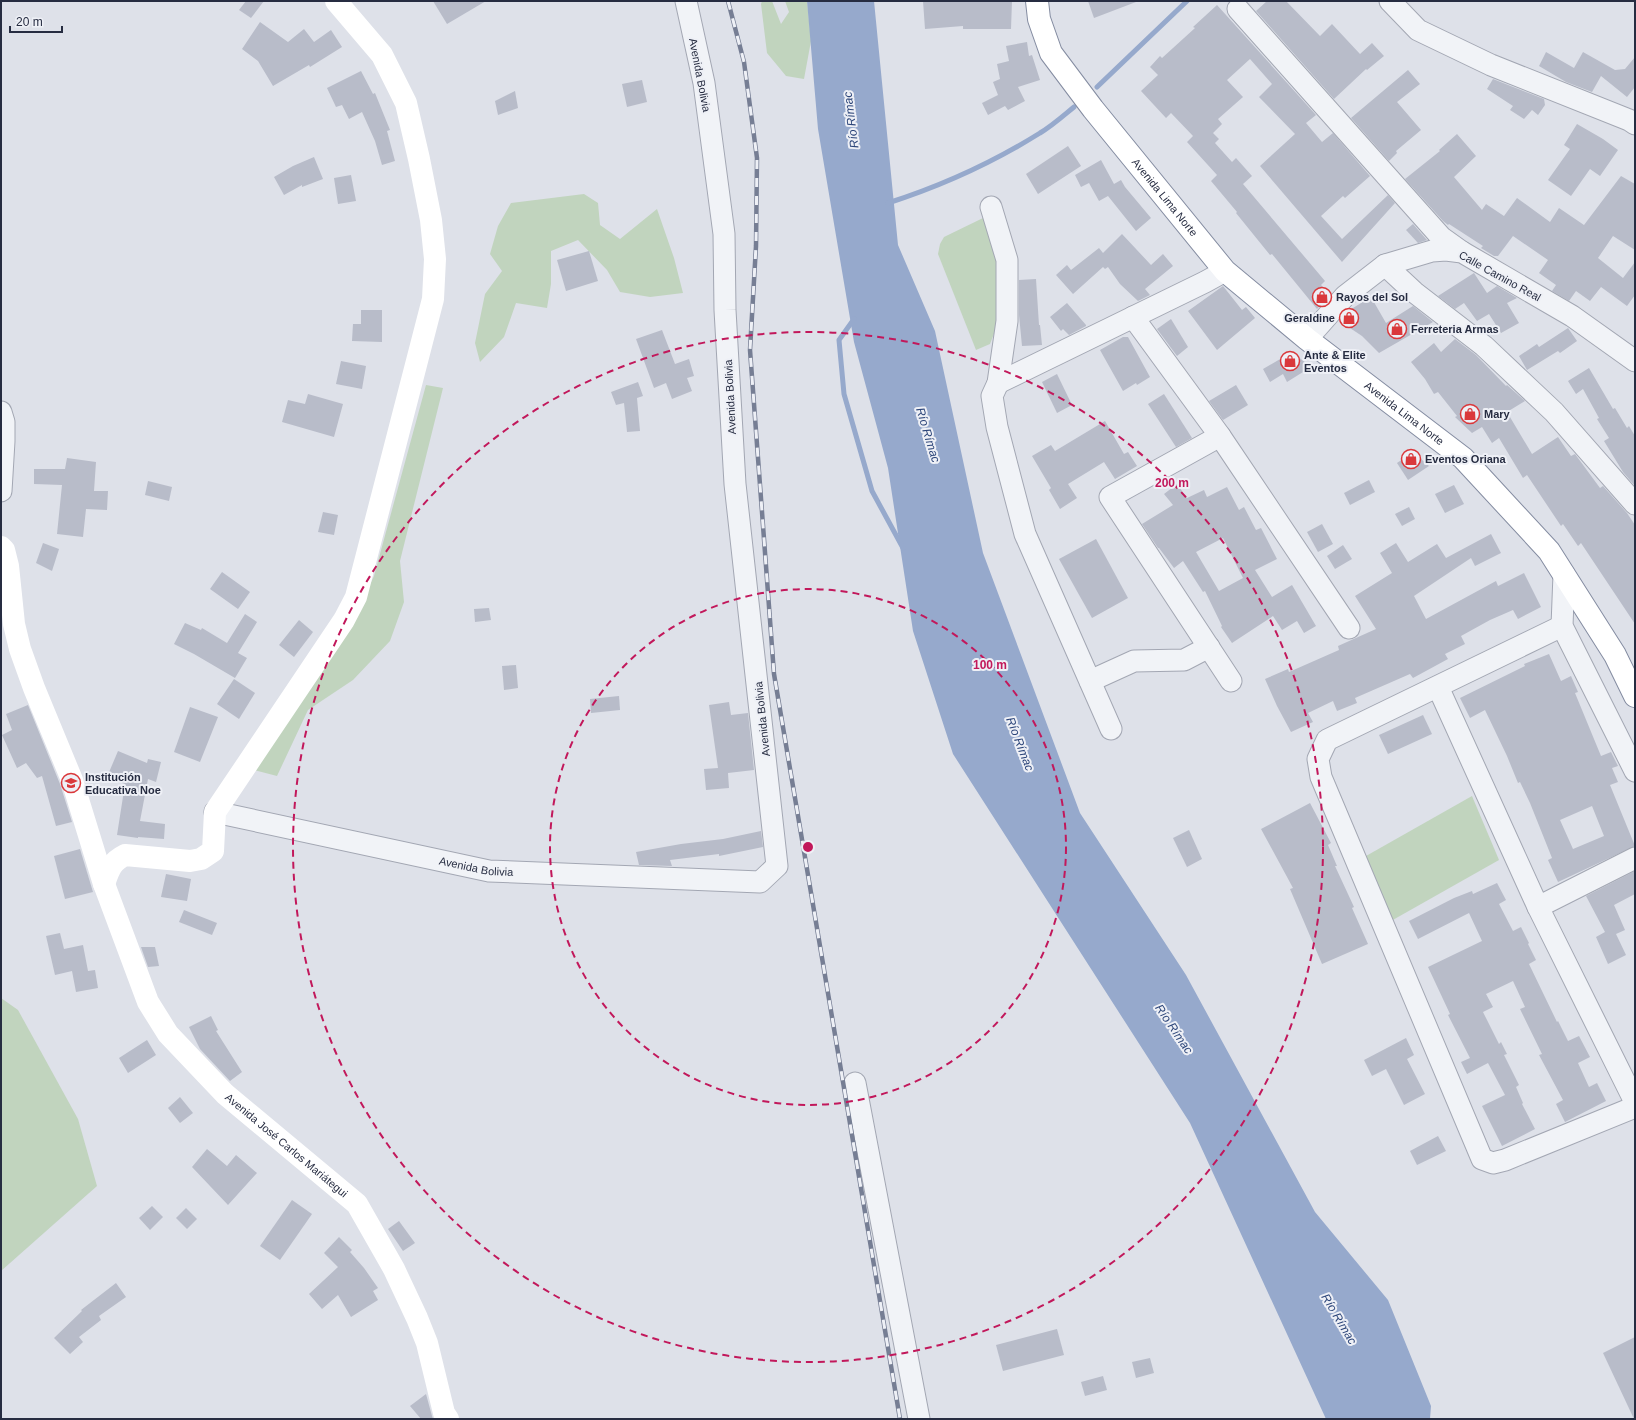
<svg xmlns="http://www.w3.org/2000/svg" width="1636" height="1420" font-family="Helvetica,sans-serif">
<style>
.green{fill:#c1d4be}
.water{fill:#96a9cc}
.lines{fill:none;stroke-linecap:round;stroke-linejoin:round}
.stream{stroke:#96a9cc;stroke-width:5}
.building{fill:#b8bcc9;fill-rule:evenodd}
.street-casing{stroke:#a3a7b3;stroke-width:23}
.highway-casing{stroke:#848ca1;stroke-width:24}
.street{stroke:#f1f3f7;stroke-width:21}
.secondary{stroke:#fff;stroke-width:22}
.highway{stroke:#fff;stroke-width:22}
.rail-casing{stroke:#767e94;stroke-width:4.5}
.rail{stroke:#eef0f6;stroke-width:3;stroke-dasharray:9;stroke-linecap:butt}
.ring{fill:none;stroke:#c2185b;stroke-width:2;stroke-dasharray:7 5}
.labels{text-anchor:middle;stroke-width:4;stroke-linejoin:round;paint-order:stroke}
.street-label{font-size:11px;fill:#262c41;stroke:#eef0f6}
.poi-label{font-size:11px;font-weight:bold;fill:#262c41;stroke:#eef0f6;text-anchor:start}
.water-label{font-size:12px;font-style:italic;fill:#2c4579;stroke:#eef0f6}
.centre{fill:#c2185b;stroke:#eef0f6;stroke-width:2}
.ring-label{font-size:12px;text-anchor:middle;font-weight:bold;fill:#c2185b;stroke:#eef0f6;stroke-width:4;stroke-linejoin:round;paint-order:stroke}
</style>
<rect width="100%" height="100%" fill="#dee1e9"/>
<g class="green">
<polygon points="762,1 772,1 781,24 789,12 785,1 807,1 811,41 804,79 786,76 767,53 761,4"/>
<polygon points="584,194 598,203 600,225 620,239 657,209 674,258 683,293 650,297 620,292 607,270 578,240 551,251 551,284 547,308 516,303 504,337 480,362 475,343 485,294 502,271 490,254 498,226 511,203"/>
<polygon points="983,218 1004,269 995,331 990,344 976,350 938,254 940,244 944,237"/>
<polygon points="426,385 443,388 400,561 404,602 390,641 353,680 308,710 277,776 250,769 357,612 374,576"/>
<polygon points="1472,796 1499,860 1391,921 1366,856"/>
<polygon points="1,998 18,1010 78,1119 97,1186 1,1271"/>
</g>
<polygon class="water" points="807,1 874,1 898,245 935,331 983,553 1080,813 1186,975 1315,1212 1388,1300 1431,1406 1430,1419 1326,1419 1190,1123 953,754 913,631 888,468 854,342 818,129"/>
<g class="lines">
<g class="stream">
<polyline points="1097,87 1187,1"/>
<path d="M 888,203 C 941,186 992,163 1040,133 C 1052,126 1063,116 1074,107"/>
<polyline points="854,319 839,340 844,394 872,491 903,548"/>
</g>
</g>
<g class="building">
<polygon points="246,1 264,1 251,18 239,10"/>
<polygon points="433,1 486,1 447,24"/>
<polygon points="923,1 1012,1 1011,29 963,29 963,26 925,29"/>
<polygon points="1088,1 1136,1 1136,2 1094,18"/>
<polygon points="1267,1 1286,1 1320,36 1332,24 1360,54 1372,43 1384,56 1367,70 1366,69 1334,99 1256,11"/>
<polygon points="1217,5 1316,115 1306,123 1322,142 1333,133 1370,176 1345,198 1343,196 1321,216 1342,239 1388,195 1395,203 1342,262 1260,166 1295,134 1259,97 1272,84 1250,59 1227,80 1243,97 1218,119 1222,124 1213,133 1219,139 1215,143 1232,162 1236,158 1252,176 1243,184 1325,281 1321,285 1330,294 1317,309 1272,254 1270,255 1236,213 1237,212 1211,181 1217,175 1187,142 1193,136 1171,113 1166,118 1141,91 1158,75 1150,67 1160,56 1162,58 1195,28 1193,27"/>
<polygon points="260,22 288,42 304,29 314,42 331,30 342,47 310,67 309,65 273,86 258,61 242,49"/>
<polygon points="1027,42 1029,56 1032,55 1040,80 1018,87 1025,101 1008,110 1005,106 988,115 982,103 998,95 993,82 1000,79 997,64 1009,61 1006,46"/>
<polygon points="1546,52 1574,68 1583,52 1615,70 1625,69 1635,57 1635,87 1627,97 1601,76 1592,92 1566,82 1539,66"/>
<polygon points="1408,70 1420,84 1397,102 1421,130 1396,151 1397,153 1389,161 1351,118"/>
<polygon points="361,71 373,94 375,93 390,130 387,131 395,161 382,165 375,141 362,112 349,119 342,105 336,107 327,88"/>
<polygon points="1493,79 1544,99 1545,105 1538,115 1532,110 1524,119 1510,110 1513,106 1487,89"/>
<polygon points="642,80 647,102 627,107 622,84"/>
<polygon points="515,91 518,108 498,115 495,101"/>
<polygon points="1577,124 1603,139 1618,150 1600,176 1590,169 1571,196 1548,180 1570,149 1564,145"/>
<polygon points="1457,134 1476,156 1454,177 1482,210 1486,204 1504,216 1517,198 1550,222 1559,208 1584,225 1621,176 1635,184 1635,250 1613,236 1598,258 1623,278 1635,262 1635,295 1627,306 1601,287 1590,301 1576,291 1569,301 1552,291 1556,285 1539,273 1548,260 1513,236 1498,256 1494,256 1481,248 1483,246 1449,224 1448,225 1443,221 1405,179 1440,151 1439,150"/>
<polygon points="1068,146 1081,166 1038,194 1026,174"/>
<polygon points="314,157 323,179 302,187 302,185 284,195 274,177 293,166"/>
<polygon points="1101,160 1114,184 1121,180 1125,187 1151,218 1136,231 1108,196 1099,201 1089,183 1081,187 1075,175"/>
<polygon points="351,175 356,201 338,204 334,178"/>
<polygon points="1413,224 1427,240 1418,243 1406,230"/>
<polygon points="1122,234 1151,265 1163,254 1173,266 1145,289 1150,295 1138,301 1120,284 1108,267 1105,269 1103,267 1073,294 1056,275 1067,265 1071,270 1099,248 1103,253"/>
<polygon points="589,251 598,281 566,291 557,260"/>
<polygon points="1474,273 1487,293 1497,286 1517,298 1507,303 1519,323 1501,333 1489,314 1477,321 1464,303 1455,309 1438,296"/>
<polygon points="1036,279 1039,325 1040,325 1042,345 1022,346 1019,315 1019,280"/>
<polygon points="1223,286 1242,310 1246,307 1255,318 1217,350 1188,311"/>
<polygon points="1371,297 1386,323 1413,306 1433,322 1379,353 1362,336 1344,324 1344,316 1348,311"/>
<polygon points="1067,303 1086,325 1086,326 1069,335 1063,329 1061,331 1050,317"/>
<polygon points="361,310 382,310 382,342 352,341 353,324 361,324"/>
<polygon points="1171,319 1188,347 1177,356 1157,329"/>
<polygon points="1568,328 1577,341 1560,353 1558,351 1527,370 1519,356 1537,344 1539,347"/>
<polygon points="662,330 675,364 689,359 694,376 687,378 692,391 672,399 666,383 654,388 636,339"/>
<polygon points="1123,337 1128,337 1150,377 1137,385 1136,383 1123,391 1100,350"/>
<polygon points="1455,339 1476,355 1506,386 1507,385 1525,401 1507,412 1532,454 1558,437 1571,456 1575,454 1600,488 1603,486 1627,513 1635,525 1635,624 1581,543 1578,546 1563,524 1561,526 1527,475 1523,478 1499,438 1492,443 1482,427 1472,433 1455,417 1457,416 1438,392 1434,394 1425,379 1411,362 1434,343 1441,352"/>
<polygon points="1292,352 1311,367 1287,382 1283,374 1270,382 1263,369"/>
<polygon points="341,361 366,366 362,389 336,384"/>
<polygon points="1589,368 1613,409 1615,408 1627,428 1629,426 1635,436 1635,486 1623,472 1604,441 1609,438 1597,419 1599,418 1583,389 1576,394 1568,381"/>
<polygon points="1057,374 1072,405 1057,413 1042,382"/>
<polygon points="638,382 643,396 637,398 640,431 627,432 624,403 616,405 611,392"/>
<polygon points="1236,385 1248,405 1223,420 1209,401"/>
<polygon points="308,394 343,404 334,437 282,422 288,400 305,404"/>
<polygon points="1164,394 1192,438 1176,447 1148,404"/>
<polygon points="1105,421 1124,454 1128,452 1137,466 1115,479 1104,462 1068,484 1077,498 1060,509 1049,490 1051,488 1032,456 1051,445 1055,451"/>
<polygon points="1413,452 1429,466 1408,480 1397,463"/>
<polygon points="67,458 96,462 94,491 108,491 107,510 86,509 83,537 57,534 62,485 34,484 34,469 65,469"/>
<polygon points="1369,480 1375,492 1350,505 1344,493"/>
<polygon points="148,481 172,487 169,501 145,495"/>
<path d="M 1177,484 L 1187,498 L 1204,490 L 1207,497 L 1227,487 L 1239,510 L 1244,507 L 1256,530 L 1261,528 L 1277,559 L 1255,570 L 1272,597 L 1292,585 L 1316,626 L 1304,633 L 1297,621 L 1282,630 L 1273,616 L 1232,643 L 1221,627 L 1222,626 L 1205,591 L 1203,592 L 1183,561 L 1174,568 L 1159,548 L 1158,548 L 1142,524 L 1173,505 L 1164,494 ZM 1223,538 L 1243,578 L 1219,591 L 1196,552 Z"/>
<polygon points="1454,485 1464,504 1445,513 1435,494"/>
<polygon points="1409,507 1415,519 1402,526 1395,514"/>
<polygon points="323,512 338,515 334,535 318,532"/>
<polygon points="1322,524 1333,544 1318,552 1307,532"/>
<polygon points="1491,534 1501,553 1475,566 1471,558 1414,596 1426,619 1496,581 1498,586 1524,573 1541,607 1518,619 1513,610 1490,620 1461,636 1465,644 1445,654 1448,659 1413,678 1410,674 1355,698 1357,703 1337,711 1333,701 1308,713 1313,722 1291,732 1277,706 1265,679 1288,669 1289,672 1339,650 1338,646 1376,629 1355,596 1392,573 1380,553 1396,543 1408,562 1437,544 1446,558"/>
<polygon points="1096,539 1128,598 1092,618 1059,559"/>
<polygon points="43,543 59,549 52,571 36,563"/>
<polygon points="1343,545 1352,559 1335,569 1327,556"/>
<polygon points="222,572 250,592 238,609 210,589"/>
<polygon points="489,608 491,620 475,622 474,609"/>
<polygon points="245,614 257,622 238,653 247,658 235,678 194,654 174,644 185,623 201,630 202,628 227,643"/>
<polygon points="299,620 313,632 294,657 279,645"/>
<path d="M 1549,654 L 1561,681 L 1571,676 L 1578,692 L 1575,693 L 1601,756 L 1611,752 L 1618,766 L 1612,768 L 1618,782 L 1610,785 L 1635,846 L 1558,882 L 1548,860 L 1552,858 L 1530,803 L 1520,782 L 1518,783 L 1507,756 L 1485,710 L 1470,718 L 1460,698 L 1525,666 L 1524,664 ZM 1592,806 L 1604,836 L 1573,849 L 1560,820 Z"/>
<polygon points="516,665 518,688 504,690 502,666"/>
<polygon points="234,679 255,693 239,719 217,704"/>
<polygon points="619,696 620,710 591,713 590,699"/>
<polygon points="729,702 731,715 748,713 754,770 728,773 729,788 706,790 704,769 718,768 709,705"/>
<polygon points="28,705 60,784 72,822 56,826 42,776 37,778 26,763 17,768 2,735 12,730 6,714"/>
<polygon points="190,707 218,717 200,762 174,752"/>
<polygon points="1423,715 1432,734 1388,754 1379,735"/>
<polygon points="118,751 147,763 148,759 161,762 156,782 148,779 140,821 165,824 164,839 138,837 138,838 117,835 125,784 107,777"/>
<polygon points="1310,803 1331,843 1328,845 1337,866 1335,866 1354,907 1352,908 1368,944 1322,964 1290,889 1293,888 1261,829"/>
<polygon points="1189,830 1202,859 1187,867 1173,838"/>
<polygon points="761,831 763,847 719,856 719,854 670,860 672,866 639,865 636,852 681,844 723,839"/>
<polygon points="80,849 93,892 65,899 54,856"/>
<polygon points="1635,871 1635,894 1614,905 1625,930 1616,934 1626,955 1608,964 1596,937 1605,932 1586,896"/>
<polygon points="166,874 191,879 187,901 161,897"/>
<polygon points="1497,883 1506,900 1499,904 1513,931 1521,927 1529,943 1528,944 1536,960 1529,964 1557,1022 1558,1021 1568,1041 1579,1036 1590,1057 1578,1063 1589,1087 1597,1083 1606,1101 1565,1122 1556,1104 1563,1100 1539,1055 1542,1054 1520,1009 1525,1007 1513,981 1486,994 1493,1007 1483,1012 1499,1044 1501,1042 1507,1054 1504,1055 1519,1085 1516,1087 1523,1103 1522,1104 1535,1129 1502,1146 1482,1106 1505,1095 1488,1063 1467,1074 1461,1062 1470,1058 1448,1015 1450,1014 1428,967 1482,941 1469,913 1418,939 1409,921 1454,898 1472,891 1473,894"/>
<polygon points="184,910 217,923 212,935 179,922"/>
<polygon points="60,933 64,949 83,945 88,971 95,970 98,988 76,992 72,971 55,975 46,936"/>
<polygon points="141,947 155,947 159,966 148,967"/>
<polygon points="211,1016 218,1030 216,1031 242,1072 230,1081 200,1049 189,1027"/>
<polygon points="1406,1038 1414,1055 1407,1059 1425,1094 1404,1105 1386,1069 1372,1076 1364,1060"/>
<polygon points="147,1040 156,1055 128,1073 119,1058"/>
<polygon points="180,1097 193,1113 180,1123 168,1108"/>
<polygon points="1438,1136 1446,1151 1417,1165 1410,1151"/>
<polygon points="207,1149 227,1166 236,1155 257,1173 228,1205 192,1167"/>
<polygon points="292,1200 312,1214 280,1260 260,1246"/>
<polygon points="152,1206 163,1217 150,1230 139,1218"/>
<polygon points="186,1208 197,1219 187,1229 176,1218"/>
<polygon points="399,1221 415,1243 403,1251 388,1229"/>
<polygon points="339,1237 352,1250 350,1252 364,1268 378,1288 373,1291 378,1300 351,1317 338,1295 322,1309 309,1294 338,1267 324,1253"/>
<polygon points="116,1283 126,1297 99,1316 101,1320 79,1337 83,1342 70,1354 54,1338 82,1311 81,1310"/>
<polygon points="1057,1329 1064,1355 1003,1371 996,1345"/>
<polygon points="1635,1337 1635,1419 1634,1419 1603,1353"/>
<polygon points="1150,1358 1154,1373 1136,1378 1132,1362"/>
<polygon points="1103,1376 1107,1390 1085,1396 1081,1382"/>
<polygon points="426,1394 432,1416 433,1419 421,1419 410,1406"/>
</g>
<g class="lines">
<defs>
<g id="street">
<polyline points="1390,1 1418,30 1491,65 1629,120 1635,124"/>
<polyline points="1238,9 1441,237 1462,252"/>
<polyline points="991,207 1007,260 1007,321 998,383 992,396 997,427 1025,534 1111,729"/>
<polyline points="1385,265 1414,292 1484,346 1554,412 1635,504"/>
<polyline points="1133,317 1220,436 1349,628"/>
<polyline points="1307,339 1345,296 1385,265 1432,251 1446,250 1462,252 1572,316 1635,361"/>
<polyline points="998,383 1205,282 1225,271"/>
<polyline points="1,412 4,422 4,441 1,491"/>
<polyline points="1220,436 1110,497 1231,681"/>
<polyline points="1564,574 1562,626 1635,771"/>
<polyline points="1562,626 1327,740 1318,759 1321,777 1482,1159 1493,1163 1505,1160 1635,1107"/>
<polyline points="1090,681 1134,661 1184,660 1209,647"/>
<polyline points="1438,687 1538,907 1635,1102"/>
<path id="s1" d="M 215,812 L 489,871 L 760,882 L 777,866 L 735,484 L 725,310 L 724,234 L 704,83 L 686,1"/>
<polyline points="1538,907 1635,858"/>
<polyline points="855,1083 919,1419"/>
</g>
<g id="highway">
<path id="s3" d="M 1037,1 L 1039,19 L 1051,53 L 1093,109 L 1225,271 L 1307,339 L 1463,458 L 1549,551 L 1615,655 L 1635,696"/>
</g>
</defs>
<use href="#street" class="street-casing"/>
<use href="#highway" class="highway-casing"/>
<use href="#street" class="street"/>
<g class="secondary">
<path id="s2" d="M 1,547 L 4,550 L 8,566 L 14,624 L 20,649 L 34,688 L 72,780 L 104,884 L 148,1002 L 168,1034 L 225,1094 L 357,1204 L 394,1269 L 417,1318 L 427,1343 L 444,1413 L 448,1419"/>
<path d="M 104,884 C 109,870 111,862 125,855 L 190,861 L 201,859 L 213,851 L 215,812 L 344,620 L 356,597 L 433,299 L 435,259 L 431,220 L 419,159 L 406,103 L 382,55 L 336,1"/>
</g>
<use href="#highway" class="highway"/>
<defs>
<polyline id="rail" points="728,1 744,62 757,158 756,246 750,350 774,674 900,1419"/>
</defs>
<use href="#rail" class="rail-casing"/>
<use href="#rail" class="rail"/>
</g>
<g class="ring">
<circle cx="808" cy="847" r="258"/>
<circle cx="808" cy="847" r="515"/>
</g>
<defs>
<symbol id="shop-ring" viewBox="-11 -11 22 22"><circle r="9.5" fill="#eef0f6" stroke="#da383b" stroke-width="1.5"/><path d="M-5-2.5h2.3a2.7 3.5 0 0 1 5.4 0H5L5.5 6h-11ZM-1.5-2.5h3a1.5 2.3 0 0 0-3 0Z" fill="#da383b"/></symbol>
<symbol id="school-ring" viewBox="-11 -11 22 22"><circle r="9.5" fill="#eef0f6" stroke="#da383b" stroke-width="1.5"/><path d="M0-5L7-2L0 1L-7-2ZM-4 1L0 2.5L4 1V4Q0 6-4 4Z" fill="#da383b"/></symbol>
</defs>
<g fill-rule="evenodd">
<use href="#shop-ring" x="1311" y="286" width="22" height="22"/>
<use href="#shop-ring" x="1338" y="307" width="22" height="22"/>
<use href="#shop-ring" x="1386" y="318" width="22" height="22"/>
<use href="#shop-ring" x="1279" y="350" width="22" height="22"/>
<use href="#shop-ring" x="1459" y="403" width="22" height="22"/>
<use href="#shop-ring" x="1400" y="448" width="22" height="22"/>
<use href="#school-ring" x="60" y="772" width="22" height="22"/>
</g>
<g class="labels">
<g class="street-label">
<text transform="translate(700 75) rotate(79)" y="4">Avenida Bolivia</text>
<text dy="4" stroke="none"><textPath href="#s3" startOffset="238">Avenida Lima Norte</textPath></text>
<text transform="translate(1500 276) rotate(29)" y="4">Calle Camino Real</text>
<text transform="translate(730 397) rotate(-93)" y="4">Avenida Bolivia</text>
<text dy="4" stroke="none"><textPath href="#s3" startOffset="562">Avenida Lima Norte</textPath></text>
<text transform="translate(762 719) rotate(-96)" y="4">Avenida Bolivia</text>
<text dy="4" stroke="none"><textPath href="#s1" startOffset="267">Avenida Bolivia</textPath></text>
<text dy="4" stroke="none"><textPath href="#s2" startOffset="681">Avenida José Carlos Mariátegui</textPath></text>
</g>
<g class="poi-label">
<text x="1336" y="301">Rayos del Sol</text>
<text x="1335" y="322" text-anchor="end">Geraldine</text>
<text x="1411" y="333">Ferreteria Armas</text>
<text x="1304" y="359">Ante &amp; Elite<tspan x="1304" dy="13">Eventos</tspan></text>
<text x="1484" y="418">Mary</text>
<text x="1425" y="463">Eventos Oriana</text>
<text x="85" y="781">Institución<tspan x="85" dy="13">Educativa Noe</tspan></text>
</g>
<g class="water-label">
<text transform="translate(851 120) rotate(-97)" y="4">Río Rímac</text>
<text transform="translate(928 435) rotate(73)" y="4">Río Rímac</text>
<text transform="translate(1020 744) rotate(69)" y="4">Río Rímac</text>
<text transform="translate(1174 1029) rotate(56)" y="4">Río Rímac</text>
<text transform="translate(1339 1319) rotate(59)" y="4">Río Rímac</text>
</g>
</g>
<circle cx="808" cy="847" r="6" class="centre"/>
<g class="ring-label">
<text x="1172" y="487">200 m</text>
<text x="990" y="669">100 m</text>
</g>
<rect width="1636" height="1420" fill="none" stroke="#262c41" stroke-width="4"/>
<path d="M10 26v6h52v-6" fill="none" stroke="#262c41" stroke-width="2"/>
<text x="16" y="26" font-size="12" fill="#262c41" stroke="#eef0f6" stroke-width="3" paint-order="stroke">20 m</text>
</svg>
